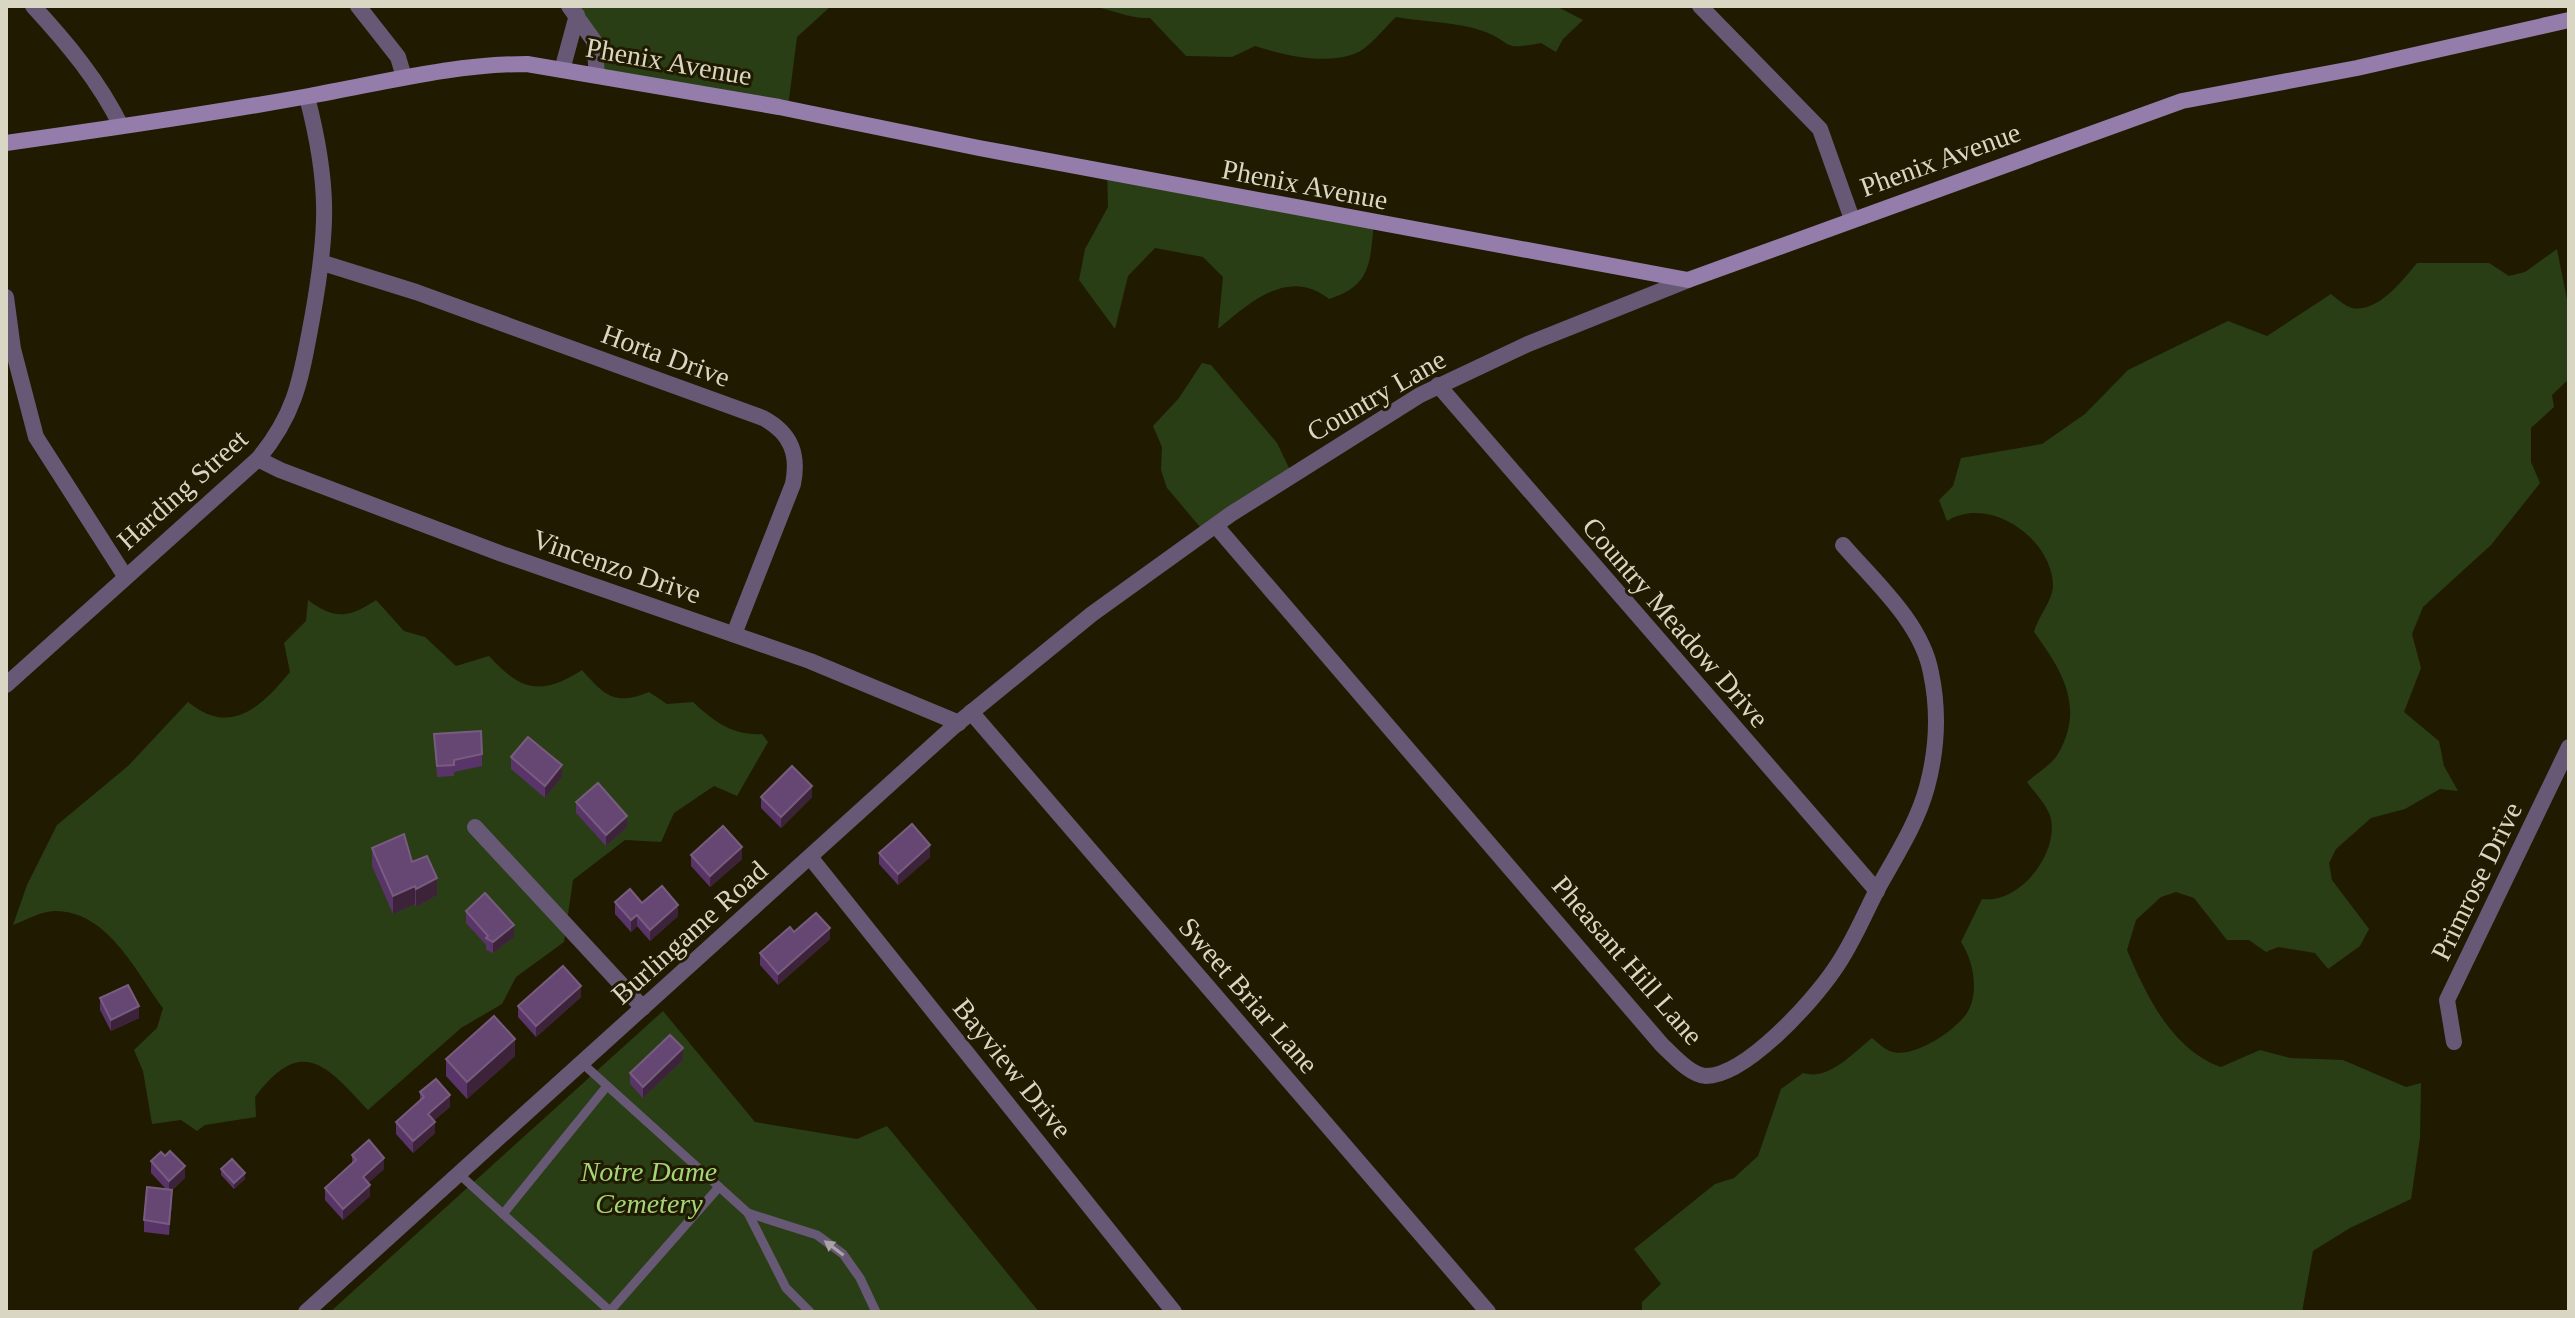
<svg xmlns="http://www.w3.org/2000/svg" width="2575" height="1318" font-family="'Times New Roman',serif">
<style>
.green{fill:#293e14}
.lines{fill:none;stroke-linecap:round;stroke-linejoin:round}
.service{stroke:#675975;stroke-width:9}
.minor{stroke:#675975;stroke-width:16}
.tertiary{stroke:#675975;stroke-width:16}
.secondary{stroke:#947daa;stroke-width:16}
.wall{fill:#593468}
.shaded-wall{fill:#3c233a}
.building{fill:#664672;stroke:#785c7f;stroke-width:2}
.oneway{fill:#aba4a4}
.labels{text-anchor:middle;stroke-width:6;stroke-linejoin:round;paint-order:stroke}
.street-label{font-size:28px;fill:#d9d6c4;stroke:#201b00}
.park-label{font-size:28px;font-style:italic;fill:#a4d577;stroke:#201b00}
</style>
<rect width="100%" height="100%" fill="#201b00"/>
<g class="green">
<polygon points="566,6 831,6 797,37 788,107 603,76 594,39"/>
<path d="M 1090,6 L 1556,6 L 1583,20 L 1563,39 L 1556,52 L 1541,43 C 1499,51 1515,43 1483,31 C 1458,22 1424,22 1396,17 C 1385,27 1369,49 1354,54 C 1324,65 1284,55 1255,46 L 1232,57 L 1186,56 L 1150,18 C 1129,19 1111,9 1090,6 Z"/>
<path d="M 1107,170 L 1374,222 C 1370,261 1372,286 1329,299 C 1289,267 1250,302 1218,329 L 1223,277 L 1203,257 L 1155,248 L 1128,276 L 1115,329 L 1079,280 L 1085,249 L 1108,207 Z"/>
<path d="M 2557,249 L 2569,310 L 2569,379 L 2552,395 L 2554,407 L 2531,428 L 2531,462 L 2540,483 L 2491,545 L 2423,607 L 2412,634 L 2421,668 L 2404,712 L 2439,741 L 2444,766 L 2458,791 L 2440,789 L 2405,809 L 2371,818 L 2336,849 L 2329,863 L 2332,880 L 2369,929 L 2360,946 L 2328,969 L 2315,953 L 2278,947 L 2266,952 L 2249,940 L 2227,940 L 2194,898 L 2176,892 L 2161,897 L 2136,920 L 2127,950 C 2146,995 2172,1050 2221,1067 L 2260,1050 L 2290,1058 L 2343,1060 L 2406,1087 L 2421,1083 L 2420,1138 L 2411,1199 L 2350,1228 L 2313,1251 L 2302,1312 L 1642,1312 L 1642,1302 L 1661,1284 L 1634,1249 L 1715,1184 L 1734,1178 L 1758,1156 L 1781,1089 L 1803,1073 C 1829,1081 1853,1053 1872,1038 C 1878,1043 1886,1051 1893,1052 C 1914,1058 1955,1031 1967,1013 C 1980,992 1973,960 1961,942 L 1982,899 C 2019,904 2058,855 2051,819 C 2048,806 2035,793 2027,782 C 2037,773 2053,764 2059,752 C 2085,706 2061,669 2034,632 C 2038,617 2052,601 2053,587 C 2054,541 1991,494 1947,521 L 1939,500 L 1953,486 L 1961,458 L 2042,444 L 2085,414 L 2128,370 L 2228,321 L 2267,336 L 2331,294 C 2337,299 2345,306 2352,308 C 2378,313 2403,280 2417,263 L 2489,263 L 2509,276 L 2525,272 Z"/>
<polygon points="1202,363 1211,365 1277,443 1292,474 1206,534 1167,488 1161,470 1162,447 1153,426 1179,398"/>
<path d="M 308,600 C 334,620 350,618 376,600 L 404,631 L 425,637 L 456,666 L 489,656 C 520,690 540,697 582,670 C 605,696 615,706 649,692 L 667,704 L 693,702 C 713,721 733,736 762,734 L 768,742 L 737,796 L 714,786 L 674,813 L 661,842 L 625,840 L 573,880 L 564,942 L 516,977 L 502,1004 L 461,1028 L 368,1110 C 327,1066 302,1034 255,1097 L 256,1117 L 205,1125 L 197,1131 L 181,1120 L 152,1124 L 143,1071 L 134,1050 L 157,1028 L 163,1008 C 135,971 108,911 55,911 C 42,911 26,920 13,925 L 27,885 L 57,825 L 128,766 L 188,702 C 231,737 261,707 290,672 L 284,643 L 306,621 Z"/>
<polygon points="663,1011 755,1122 857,1139 887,1126 1039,1312 330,1312"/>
</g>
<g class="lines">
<g class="service">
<polyline points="582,1063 748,1213 817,1235 843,1254 860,1278 876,1312"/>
<polyline points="459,1174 611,1312"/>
<polyline points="748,1213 786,1288 810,1312"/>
<polyline points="503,1214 607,1086"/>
<polyline points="610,1311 719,1187"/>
</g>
<g class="minor">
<path d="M 33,6 C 67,43 99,81 121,126"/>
<polyline points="358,6 398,57 404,77"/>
<polyline points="569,6 594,41 597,75"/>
<polyline points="1700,6 1820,129 1852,219"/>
<polyline points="562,70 577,15"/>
<path d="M 323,263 L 416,292 L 763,418 C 791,433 799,454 793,484 L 734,634"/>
<polyline points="6,297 13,349 36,437 125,576"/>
<polyline points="1438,385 1877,891"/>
<polyline points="258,459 280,470 502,554 810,661 959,723"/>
<path d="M 1216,526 L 1662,1045 C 1673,1055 1690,1075 1706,1076 C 1746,1076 1813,1001 1834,970 C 1852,945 1863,917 1877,890 C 1895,857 1917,824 1927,787 C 1937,750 1939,711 1931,673 C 1922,623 1875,582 1843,545"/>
<path d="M 6,685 L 258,459 C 297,412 301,377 312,319 C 328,231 330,185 307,97"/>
<polyline points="971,712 1488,1312"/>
<polyline points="475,827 643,1008"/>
<polyline points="810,857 1174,1312"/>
<polyline points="2454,1042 2447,1000 2569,747"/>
</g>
<polyline class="tertiary" points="306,1312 952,728 1092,614 1231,514 1420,395 1528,344 1688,280"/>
<path class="secondary" d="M 6,143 C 107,129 209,114 309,96 C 382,83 453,64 527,64 L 779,107 L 979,148 L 1688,280 L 2182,101 L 2357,68 L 2569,20"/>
</g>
<g class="wall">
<polygon points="434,734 482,754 482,766 454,772 454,776 437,777"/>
<polygon points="511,757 562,777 545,798 511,769"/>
<polygon points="761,797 812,797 781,828 761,808"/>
<polygon points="576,802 627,827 606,846 576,813"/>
<polygon points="372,848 412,862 437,895 416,907 415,904 393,914 372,866"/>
<polygon points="879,853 930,857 898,885 879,864"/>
<polygon points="691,855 742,859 710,887 691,866"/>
<polygon points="615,902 642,903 678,916 650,941 637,926 631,932 615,914"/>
<polygon points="466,911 514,937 493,953 486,950 486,945 466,923"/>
<polygon points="794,932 830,939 778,985 760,965 760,953"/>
<polygon points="581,997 536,1037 518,1017 518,1006"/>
<polygon points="100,998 139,1018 111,1031 100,1010"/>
<polygon points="515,1056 467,1099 446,1076 446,1059"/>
<polygon points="683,1060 643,1098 630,1084 630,1073"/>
<polygon points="420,1092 450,1107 434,1120 435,1133 413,1153 396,1134 396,1122 420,1101"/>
<polygon points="352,1155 384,1169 368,1183 370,1196 343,1220 325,1200 325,1188 352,1163"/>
<polygon points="151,1161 185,1178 172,1190 172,1201 169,1235 144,1232 144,1220 166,1189 151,1173"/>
<polygon points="221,1169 245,1179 234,1189 221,1175"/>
</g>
<g class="shaded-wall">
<polygon points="562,765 562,777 545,798 545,786"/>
<polygon points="812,786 812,797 781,828 781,817"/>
<polygon points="627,816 627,827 606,846 606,835"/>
<polygon points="930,845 930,857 898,885 898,874"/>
<polygon points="742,847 742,859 710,887 710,876"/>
<polygon points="437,878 437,895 416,907 416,889"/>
<polygon points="415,886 415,904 393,914 393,896"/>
<polygon points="678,905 678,916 650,941 650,930"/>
<polygon points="637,915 637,926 631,932 631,920"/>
<polygon points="514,925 514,937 493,953 493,942"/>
<polygon points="830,928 830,939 778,985 778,974"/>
<polygon points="581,986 581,997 536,1037 536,1026"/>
<polygon points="139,1006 139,1018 111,1031 111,1020"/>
<polygon points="515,1039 515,1056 467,1099 467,1082"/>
<polygon points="683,1048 683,1060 643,1098 643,1087"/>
<polygon points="450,1095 450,1107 428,1126 428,1114"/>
<polygon points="435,1122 435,1133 413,1153 413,1141"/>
<polygon points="384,1158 384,1169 363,1188 363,1177"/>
<polygon points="185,1166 185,1178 169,1192 169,1181"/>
<polygon points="245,1173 245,1179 234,1189 234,1183"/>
<polygon points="370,1185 370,1196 343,1220 343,1209"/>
<polygon points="172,1190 172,1201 169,1235 169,1224"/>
</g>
<g class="building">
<polygon points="481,731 482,754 454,760 454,765 437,766 434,734"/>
<polygon points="528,737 562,765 545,786 511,757"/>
<polygon points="792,766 812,786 781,817 761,797"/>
<polygon points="598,783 627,816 606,835 576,802"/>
<polygon points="912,824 930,845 898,874 879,853"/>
<polygon points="723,826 742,847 710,876 691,855"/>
<polygon points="404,834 412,862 427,856 437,878 416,889 415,886 393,896 372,848"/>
<polygon points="662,886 678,905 650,930 637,915 631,920 615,902 630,889 642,903"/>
<polygon points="485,893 514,925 493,942 486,938 488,936 466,911"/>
<polygon points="816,913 830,928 778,974 760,953 790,927 794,932"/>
<polygon points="563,966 581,986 536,1026 518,1006"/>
<polygon points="128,985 139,1006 111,1020 100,998"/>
<polygon points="494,1016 515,1039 467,1082 446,1059"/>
<polygon points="670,1035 683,1048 643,1087 630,1073"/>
<polygon points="436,1079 450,1095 428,1114 435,1122 413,1141 396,1122 424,1097 420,1092"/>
<polygon points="369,1140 384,1158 363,1177 370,1185 343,1209 325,1188 356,1160 352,1155"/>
<polygon points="170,1151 185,1166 169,1181 151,1161 161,1152 165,1156"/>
<polygon points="232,1159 245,1173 234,1183 221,1169"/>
<polygon points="147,1187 172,1190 169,1224 144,1220"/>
</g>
<defs><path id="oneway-solid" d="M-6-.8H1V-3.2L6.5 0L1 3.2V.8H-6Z" transform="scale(2)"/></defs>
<use class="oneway" href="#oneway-solid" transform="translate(834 1248) rotate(-143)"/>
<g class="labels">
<g class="street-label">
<text transform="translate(669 61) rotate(10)" y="10">Phenix Avenue</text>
<text transform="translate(1940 159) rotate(-20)" y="10">Phenix Avenue</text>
<text transform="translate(1305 184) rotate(11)" y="10">Phenix Avenue</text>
<text transform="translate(666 355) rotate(20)" y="10">Horta Drive</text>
<text transform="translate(1376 395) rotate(-30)" y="10">Country Lane</text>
<text transform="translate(182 489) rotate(-42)" y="10">Harding Street</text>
<text transform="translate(617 566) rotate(19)" y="10">Vincenzo Drive</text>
<text transform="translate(1676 622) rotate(49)" y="10">Country Meadow Drive</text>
<text transform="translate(2476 881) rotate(-64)" y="10">Primrose Drive</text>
<text transform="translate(689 932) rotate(-42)" y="10">Burlingame Road</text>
<text transform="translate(1628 960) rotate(49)" y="10">Pheasant Hill Lane</text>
<text transform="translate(1249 995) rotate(49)" y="10">Sweet Briar Lane</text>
<text transform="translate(1013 1068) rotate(51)" y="10">Bayview Drive</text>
</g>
<g class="park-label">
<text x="649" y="1181">Notre Dame<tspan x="649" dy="32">Cemetery</tspan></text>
</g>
</g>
<rect width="2575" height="1318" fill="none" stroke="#d9d6c4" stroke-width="16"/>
</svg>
